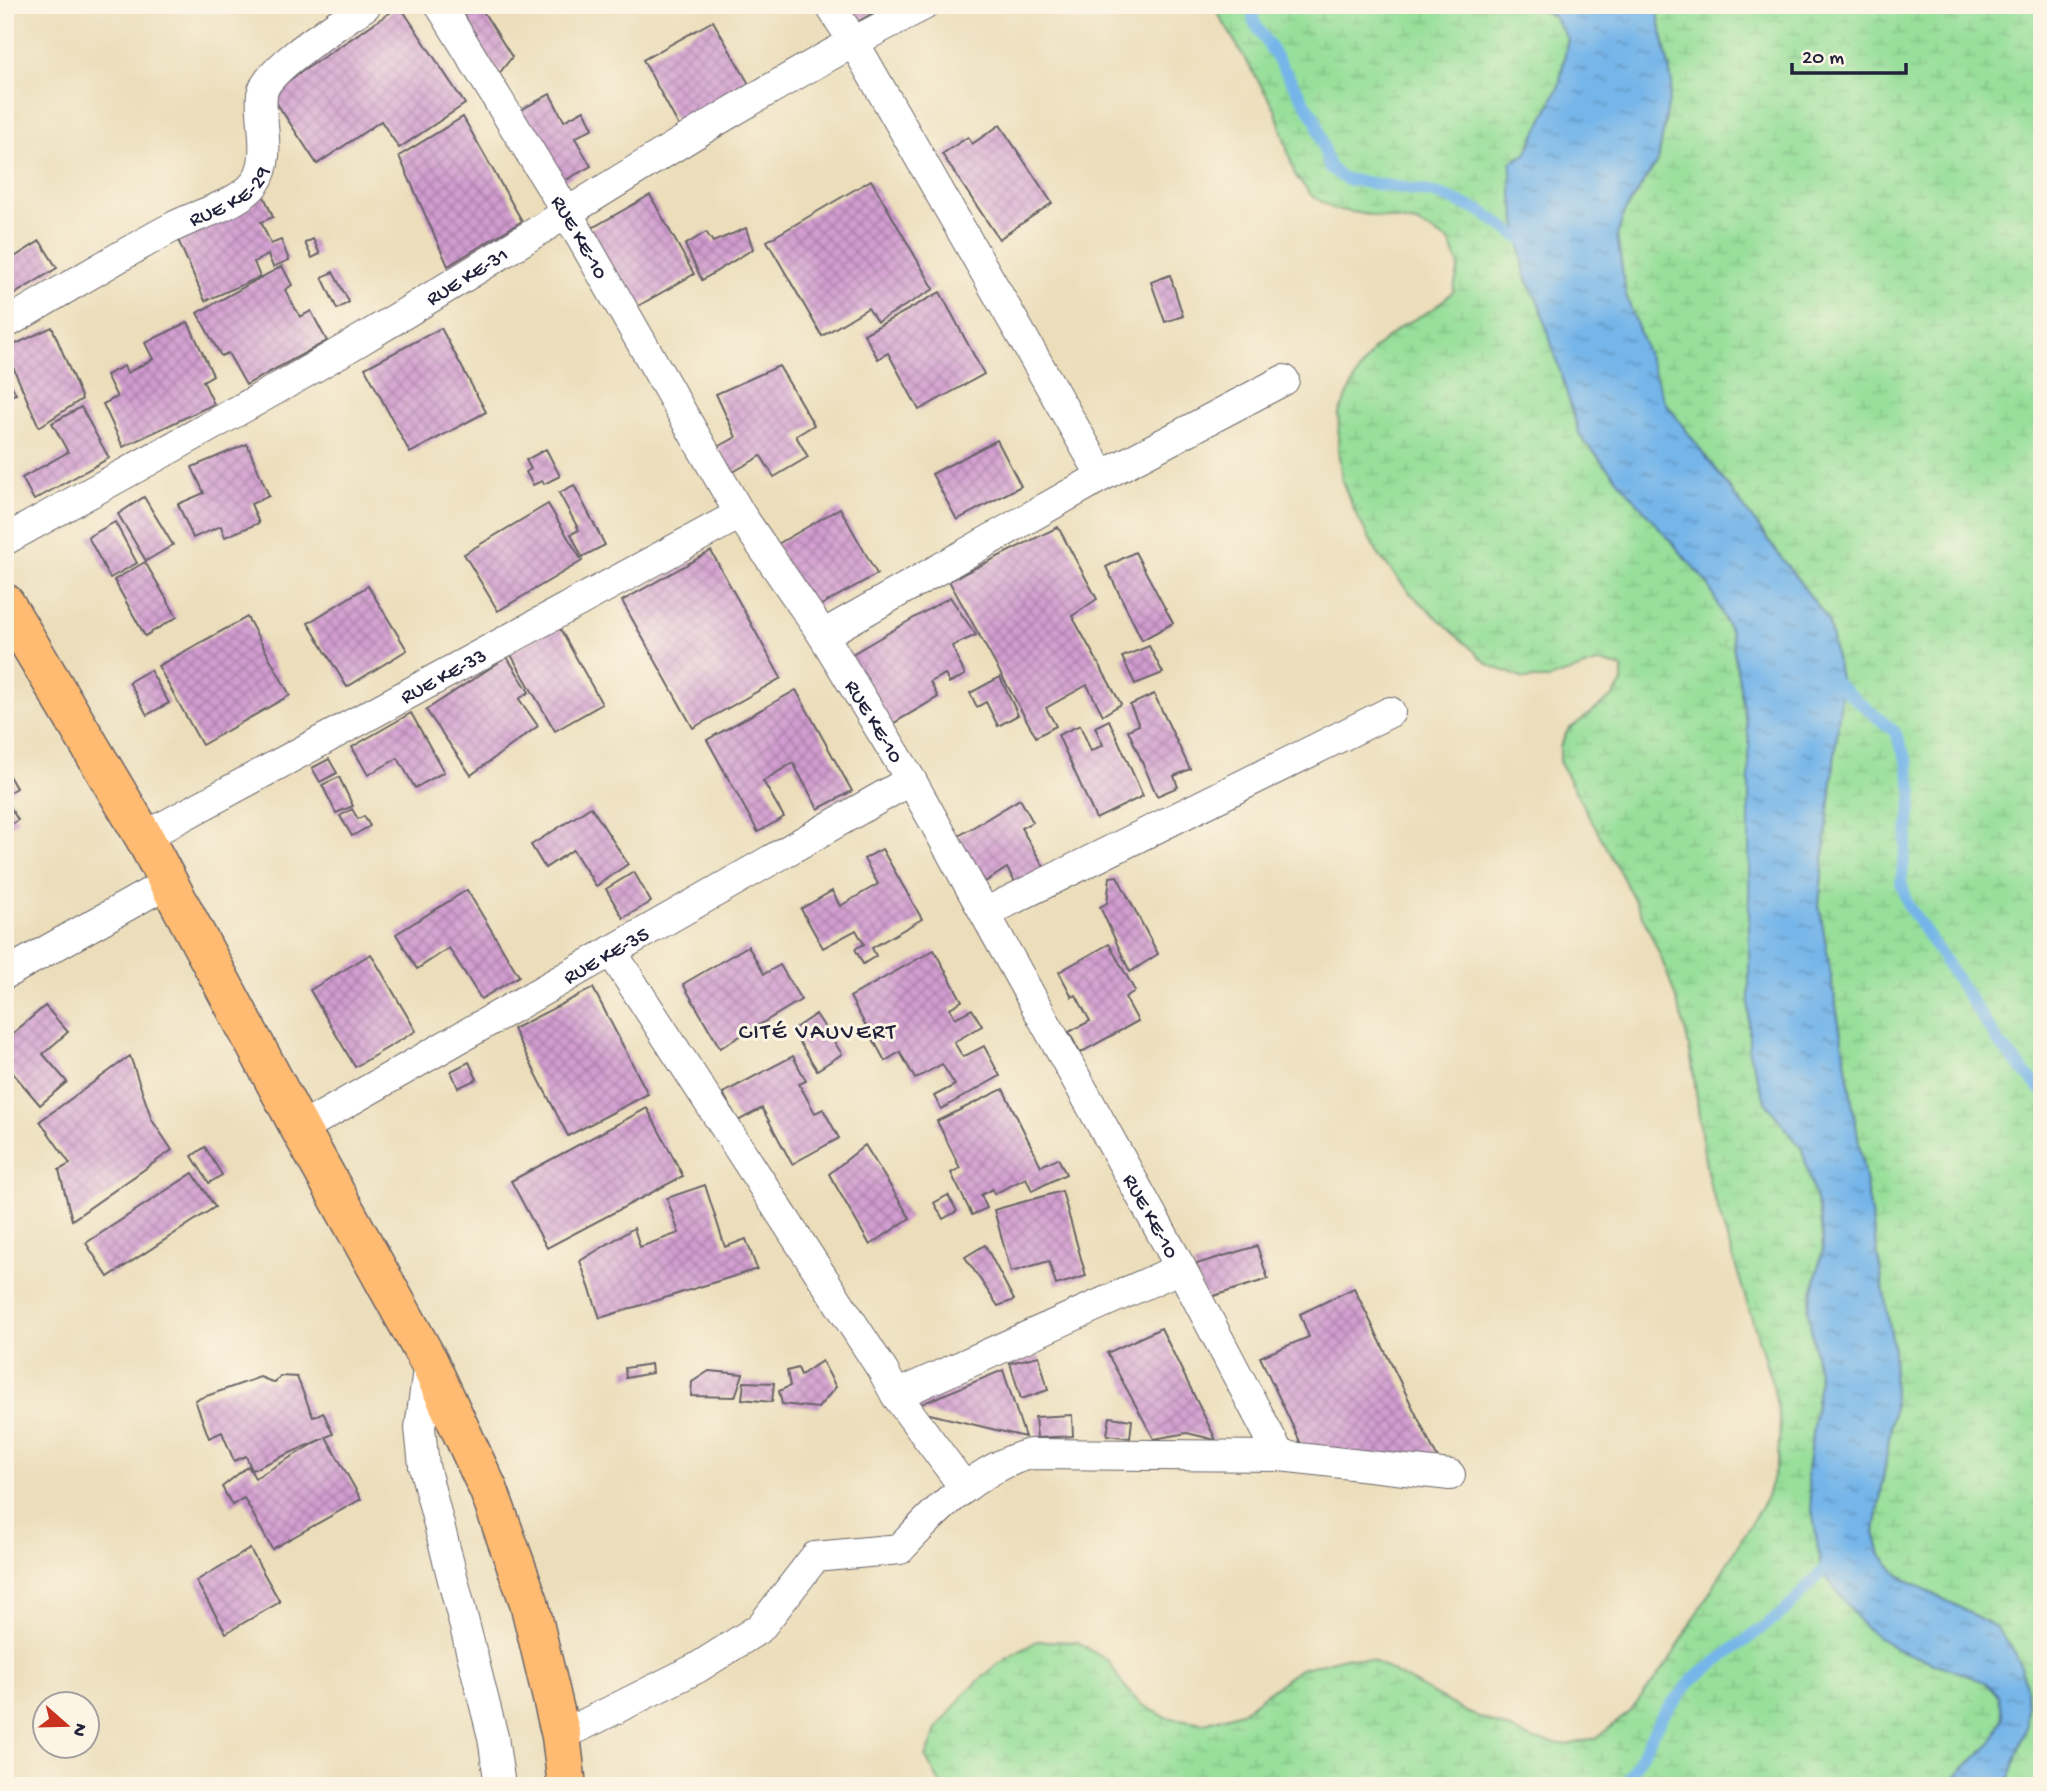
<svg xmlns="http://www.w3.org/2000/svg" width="2047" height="1791" font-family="'Gochi Hand',sans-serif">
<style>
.wetland{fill:url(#wetland-marsh);stroke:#5c806a;stroke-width:2}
.water{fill:url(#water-ripples);stroke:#4c6c92;stroke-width:2}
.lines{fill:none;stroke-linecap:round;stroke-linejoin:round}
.stream{stroke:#75b5e9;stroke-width:12}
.building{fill:url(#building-cross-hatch)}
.minor-casing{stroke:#696468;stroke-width:32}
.trunk-casing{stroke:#696468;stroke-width:41}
.minor{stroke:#fff;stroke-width:30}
.trunk{stroke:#febb71;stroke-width:38}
.labels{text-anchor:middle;stroke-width:6;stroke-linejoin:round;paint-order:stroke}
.street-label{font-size:21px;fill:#22223b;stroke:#fcf5e5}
.neighbourhood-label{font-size:23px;letter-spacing:2px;fill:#22223b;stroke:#fcf5e5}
</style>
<defs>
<pattern id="wetland-marsh" width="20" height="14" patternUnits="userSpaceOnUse" patternTransform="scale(1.75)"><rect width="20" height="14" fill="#97df9a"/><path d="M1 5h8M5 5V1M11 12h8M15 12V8" fill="none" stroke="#82bf86"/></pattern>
<pattern id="water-ripples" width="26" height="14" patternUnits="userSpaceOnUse" patternTransform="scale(1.75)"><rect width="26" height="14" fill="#75b5e9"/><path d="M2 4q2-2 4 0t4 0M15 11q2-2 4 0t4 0" fill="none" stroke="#6093be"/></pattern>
<pattern id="building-cross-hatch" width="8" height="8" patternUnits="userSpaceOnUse" patternTransform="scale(1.75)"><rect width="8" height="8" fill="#d29dd0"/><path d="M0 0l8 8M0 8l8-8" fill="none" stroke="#aa80aa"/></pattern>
</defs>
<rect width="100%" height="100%" fill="#fcf5e5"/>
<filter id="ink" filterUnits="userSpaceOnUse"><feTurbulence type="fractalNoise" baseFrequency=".0143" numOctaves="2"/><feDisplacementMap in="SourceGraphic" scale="14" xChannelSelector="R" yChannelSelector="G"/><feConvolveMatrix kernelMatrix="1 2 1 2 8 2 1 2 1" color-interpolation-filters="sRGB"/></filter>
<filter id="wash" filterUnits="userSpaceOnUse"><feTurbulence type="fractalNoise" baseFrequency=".00686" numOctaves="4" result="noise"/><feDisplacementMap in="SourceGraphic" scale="28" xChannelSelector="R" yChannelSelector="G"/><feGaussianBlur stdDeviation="1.57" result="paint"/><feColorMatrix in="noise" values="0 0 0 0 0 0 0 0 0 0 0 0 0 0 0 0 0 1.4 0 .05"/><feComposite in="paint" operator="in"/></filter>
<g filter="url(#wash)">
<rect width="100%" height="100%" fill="#ecdebb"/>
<g class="wetland">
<path d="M 1213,5 L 1531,5 L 1553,16 L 1568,39 L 1559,86 L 1526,154 L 1511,163 L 1511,189 L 1525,274 L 1540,306 L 1580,436 L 1708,584 L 1731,633 L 1749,739 L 1749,1053 L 1766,1103 L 1802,1149 L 1820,1215 L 1823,1249 L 1808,1309 L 1819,1380 L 1807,1474 L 1896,1649 L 1985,1682 L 1999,1696 L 2003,1718 L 1993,1741 L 1945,1786 L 942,1786 L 926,1758 L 937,1729 L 966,1692 L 998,1664 L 1037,1641 L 1078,1642 L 1109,1662 L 1121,1682 L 1139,1703 L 1165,1717 L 1205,1723 L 1241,1712 L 1300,1669 L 1345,1657 L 1372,1660 L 1464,1711 L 1535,1740 L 1568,1745 L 1596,1738 L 1630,1712 L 1669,1661 L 1767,1496 L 1778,1460 L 1780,1422 L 1773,1386 L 1709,1181 C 1698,1133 1698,1082 1686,1034 C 1663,937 1606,850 1560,763 L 1560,747 L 1568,730 L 1613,696 L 1622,683 L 1622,668 L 1600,662 L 1548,679 L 1524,679 L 1489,665 L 1408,591 L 1378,554 L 1356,514 L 1342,481 L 1338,447 L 1339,413 L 1356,377 L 1373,350 L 1400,327 L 1433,309 L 1453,292 L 1459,267 L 1450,242 L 1417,223 L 1334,209 L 1312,196 L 1295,175 L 1275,109 Z"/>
<polygon points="1656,5 2042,5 2042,1786 2006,1786 2027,1726 2026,1685 2016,1654 1996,1627 1898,1575 1881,1555 1875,1532 1894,1406 1893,1346 1819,904 1842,687 1828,620 1665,402 1626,295 1617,236 1625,211 1658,160 1672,83"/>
</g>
<polygon class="water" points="1531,5 1656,5 1672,83 1658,160 1625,211 1617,236 1626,295 1665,402 1828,620 1842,687 1819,904 1893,1346 1894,1406 1875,1532 1881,1555 1898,1575 1996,1627 2016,1654 2026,1685 2027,1726 2006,1786 1945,1786 1993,1741 2003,1718 1999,1696 1985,1682 1896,1649 1864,1627 1821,1570 1807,1474 1819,1380 1808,1309 1823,1249 1820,1215 1802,1149 1766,1103 1749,1053 1749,739 1731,633 1708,584 1580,436 1540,306 1525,275 1511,189 1511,162 1526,154 1559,86 1568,39 1553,16"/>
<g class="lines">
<g class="stream">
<polyline points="1252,5 1254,22 1316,120 1329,167 1345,179 1435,193 1481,211 1530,245"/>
<polyline points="1829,677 1895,732 1907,761 1913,793 1901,882 1908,905 1999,1043 2042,1091"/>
<polyline points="1625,1786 1661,1718 1693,1679 1785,1611 1832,1561"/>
</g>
</g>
<g id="blocks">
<g class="building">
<polygon points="446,5 479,5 512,57 494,80"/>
<polygon points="841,5 887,5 852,25"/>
<polygon points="400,6 465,104 399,148 381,121 317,164 270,93"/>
<polygon points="713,21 753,91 681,130 643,60"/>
<polygon points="550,94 564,121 584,110 593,128 575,138 591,166 555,186 515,113"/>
<polygon points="463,117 522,221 448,266 399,156"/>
<polygon points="1000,125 1052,203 999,239 942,154 968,137 972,144"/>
<polygon points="871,180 934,289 877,322 868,308 822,336 767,241"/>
<polygon points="263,194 273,217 261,222 271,244 281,240 289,260 273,267 268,255 254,262 260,277 205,301 175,233"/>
<polygon points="650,195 694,274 631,310 587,231"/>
<polygon points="746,228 753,249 702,280 685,245 706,232 713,242"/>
<polygon points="313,239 320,254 312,258 305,243"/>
<polygon points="40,241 57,268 5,300 5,263"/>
<polygon points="282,266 292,285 285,290 300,317 311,311 327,341 246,385 228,353 221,356 197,313"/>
<polygon points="333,272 349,302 337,309 322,277"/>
<polygon points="1170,275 1183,316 1165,322 1151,282"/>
<polygon points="940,292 984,374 919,410 888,353 878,359 864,334"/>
<polygon points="188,322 213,375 203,381 214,404 123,447 103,404 117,397 106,375 124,366 127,373 153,359 145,343"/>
<polygon points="52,327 82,399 39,427 5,349"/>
<polygon points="441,328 486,412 410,453 365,368"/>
<polygon points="779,366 814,425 796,436 808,457 774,477 761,456 733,472 718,447 736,437 716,394"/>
<polygon points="5,373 16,394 5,397"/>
<polygon points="81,407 109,458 34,500 22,478 68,452 52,423"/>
<polygon points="997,440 1021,486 957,520 932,474"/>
<polygon points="247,444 269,496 251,504 259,523 225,537 221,526 193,538 178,504 204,493 192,467"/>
<polygon points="546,449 560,476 544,484 542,481 533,485 526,472 531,469 526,460"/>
<polygon points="574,485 605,545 582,557 571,534 579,530 559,493"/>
<polygon points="144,497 173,545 146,561 118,514"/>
<polygon points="548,504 582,561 498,611 464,554"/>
<polygon points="840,508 877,574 812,610 776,545"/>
<polygon points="115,522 137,563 110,578 88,537"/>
<polygon points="1058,527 1097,599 1072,616 1121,704 1103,715 1087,685 1046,708 1056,726 1036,737 949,581"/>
<polygon points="711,551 781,678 693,728 622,601"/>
<polygon points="1135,552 1173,623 1142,640 1106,567"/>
<polygon points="145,562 177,617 145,636 114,580"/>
<polygon points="368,586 407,650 347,687 308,623"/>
<polygon points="950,597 976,635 952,646 965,675 949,683 945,674 930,682 938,697 887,727 847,657"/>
<polygon points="247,617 290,695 202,745 158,666"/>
<polygon points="558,625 602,704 555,731 510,653"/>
<polygon points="1149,646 1163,673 1135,684 1122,657"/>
<polygon points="507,657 529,692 519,699 538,726 471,775 426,710"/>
<polygon points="150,670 169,703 147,715 129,682"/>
<polygon points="1000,677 1018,715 998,726 986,702 977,707 970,693"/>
<polygon points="796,690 852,791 818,809 793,763 763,781 784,817 758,832 707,740"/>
<polygon points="1154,694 1190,769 1174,776 1178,787 1157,796 1128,730 1139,725 1130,705"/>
<polygon points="411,713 444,772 415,788 398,758 368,775 352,747"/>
<polygon points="1109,720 1143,796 1096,819 1058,735 1080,725 1091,751 1103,745 1095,727"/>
<polygon points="329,759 337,773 320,782 312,768"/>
<polygon points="5,769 16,788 5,795"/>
<polygon points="339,777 353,806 336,813 322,785"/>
<polygon points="5,799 18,820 5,828"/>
<polygon points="1020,799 1033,822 1021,828 1044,867 1016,884 1007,868 985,882 957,837"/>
<polygon points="591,807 628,864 596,886 573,850 545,868 531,845"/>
<polygon points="352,809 358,819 364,816 370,826 352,836 340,816"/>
<polygon points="882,849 922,919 872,948 876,956 863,964 855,949 864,944 856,930 823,948 801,909 832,891 840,906 878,884 864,859"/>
<polygon points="634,872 651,902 623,918 606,889"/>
<polygon points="1117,876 1158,954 1130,972 1100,907 1107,903 1110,877"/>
<polygon points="467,890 519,976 481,999 449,948 417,969 396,934"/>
<polygon points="1109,944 1135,991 1125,997 1138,1021 1080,1053 1069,1032 1090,1021 1076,995 1072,997 1059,972"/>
<polygon points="748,946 764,974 780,965 801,1000 720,1048 683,984"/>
<polygon points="934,950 962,1001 950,1008 955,1018 972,1009 982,1026 954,1042 963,1057 984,1046 1000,1076 941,1109 934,1096 955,1085 942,1064 915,1079 900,1052 885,1061 850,997"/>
<polygon points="371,954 416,1031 355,1067 310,990"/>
<polygon points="593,988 648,1094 568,1136 513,1029"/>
<polygon points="45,1006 68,1032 43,1054 67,1082 40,1105 5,1064 5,1040"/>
<polygon points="816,1014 842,1054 817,1070 792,1030"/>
<polygon points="130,1056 152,1120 172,1150 72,1220 59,1170 70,1164 40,1121"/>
<polygon points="793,1056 806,1081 799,1084 815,1113 823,1109 839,1138 792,1164 762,1108 738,1121 723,1093"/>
<polygon points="469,1062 477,1079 458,1088 451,1071"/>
<polygon points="1003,1089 1041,1166 1058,1158 1066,1174 1032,1191 1026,1178 994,1194 992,1189 981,1195 987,1208 972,1215 951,1173 960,1168 937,1121"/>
<polygon points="647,1108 683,1176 547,1248 511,1181"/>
<polygon points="865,1145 910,1218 870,1245 829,1174"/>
<polygon points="205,1147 222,1175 209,1183 192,1156"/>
<polygon points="193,1173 215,1207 108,1277 86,1243"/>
<polygon points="705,1185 725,1247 746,1239 757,1269 600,1318 580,1261 634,1228 640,1247 679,1233 667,1198"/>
<polygon points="1062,1191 1086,1276 1056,1285 1049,1261 1011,1272 994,1210"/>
<polygon points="948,1195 957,1211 943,1219 934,1203"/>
<polygon points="985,1245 1014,1300 998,1306 965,1257"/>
<polygon points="1257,1246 1268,1279 1204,1299 1193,1265"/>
<polygon points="1354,1288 1440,1463 1303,1448 1260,1357 1309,1337 1300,1314"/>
<polygon points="1161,1328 1216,1440 1187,1433 1154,1439 1107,1353"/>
<polygon points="1039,1356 1048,1390 1021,1399 1010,1363"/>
<polygon points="822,1361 836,1387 818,1408 782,1404 779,1391 790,1386 787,1371 798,1368 801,1375"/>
<polygon points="651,1364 652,1373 626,1378 625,1368"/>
<polygon points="1003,1370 1025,1437 909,1409"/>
<polygon points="709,1371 743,1374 735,1397 691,1396 692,1382"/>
<polygon points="280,1376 297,1377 313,1417 323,1412 333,1434 326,1437 361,1499 272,1549 244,1498 232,1505 222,1487 248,1466 255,1478 324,1438 252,1470 246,1456 234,1461 222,1432 209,1438 195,1400 260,1377 275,1383"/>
<polygon points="744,1382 774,1383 772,1402 742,1399"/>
<polygon points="1072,1415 1073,1436 1037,1438 1035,1417"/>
<polygon points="1110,1417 1132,1420 1130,1438 1107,1435"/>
<polygon points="250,1549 280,1602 226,1633 196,1581"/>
</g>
</g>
</g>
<g filter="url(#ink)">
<use href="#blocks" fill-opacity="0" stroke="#696468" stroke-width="2"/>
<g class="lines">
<defs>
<g id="minor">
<path id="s1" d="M 440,5 L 566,211 L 740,514 L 823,635 L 911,780 L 1181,1268 L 1280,1456"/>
<polyline points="830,5 853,41 1102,476"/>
<path id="s2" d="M 5,324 C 61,292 115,258 171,228 C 195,215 240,204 255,183 C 273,158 259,120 262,94 C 266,68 344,21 366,5"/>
<path id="s3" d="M 5,540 C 123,474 243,410 359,341 C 547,229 729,104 924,5"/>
<polyline points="823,635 1102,476 1284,380"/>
<path id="s4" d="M 144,837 L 740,514"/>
<polyline points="985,913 1390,712"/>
<polyline points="611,951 883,1371 896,1395 964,1487"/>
<polyline points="5,974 169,882"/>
<path id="s5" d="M 300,1129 L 911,780"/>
<polyline points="429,1362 420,1428 424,1466 493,1737 500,1786"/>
<polyline points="896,1395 1181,1268"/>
<path d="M 561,1736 L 697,1668 L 760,1628 L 815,1557 L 900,1549 C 936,1510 978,1468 1030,1454 L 1280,1456 L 1450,1475"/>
</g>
<polyline id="trunk" points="5,603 144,837 300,1129 429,1362 489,1491 529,1602 561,1736 567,1786"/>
</defs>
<use href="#minor" class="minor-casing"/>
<use href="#trunk" class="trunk-casing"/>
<use href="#minor" class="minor"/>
<use href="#trunk" class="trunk"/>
</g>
</g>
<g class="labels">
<g class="street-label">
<text dy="7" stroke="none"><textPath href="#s2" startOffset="259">RUE KE-29</textPath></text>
<text dy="7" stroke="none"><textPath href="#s1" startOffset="271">RUE KE-10</textPath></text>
<text dy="7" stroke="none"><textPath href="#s3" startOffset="532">RUE KE-31</textPath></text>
<text dy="7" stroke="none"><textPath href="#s4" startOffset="340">RUE KE-33</textPath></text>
<text dy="7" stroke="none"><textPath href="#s1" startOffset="838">RUE KE-10</textPath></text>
<text dy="7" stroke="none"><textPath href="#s5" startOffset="352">RUE KE-35</textPath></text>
<text dy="7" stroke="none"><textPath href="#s1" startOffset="1405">RUE KE-10</textPath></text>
</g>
<g class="neighbourhood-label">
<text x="818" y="1038">CITÉ VAUVERT</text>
</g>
</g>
<rect width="2047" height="1791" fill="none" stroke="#fcf5e5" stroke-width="28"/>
<g transform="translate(66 1725) rotate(110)"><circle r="33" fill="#fcf5e5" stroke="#a5a1a1" stroke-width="2"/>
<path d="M0-5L12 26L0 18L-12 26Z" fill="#c8321e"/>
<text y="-10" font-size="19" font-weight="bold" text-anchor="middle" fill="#22223b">N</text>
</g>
<path d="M1792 63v10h114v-10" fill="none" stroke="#22223b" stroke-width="3.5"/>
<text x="1802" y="63" font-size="21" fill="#22223b" stroke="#fcf5e5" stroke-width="5" paint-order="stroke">20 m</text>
</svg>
